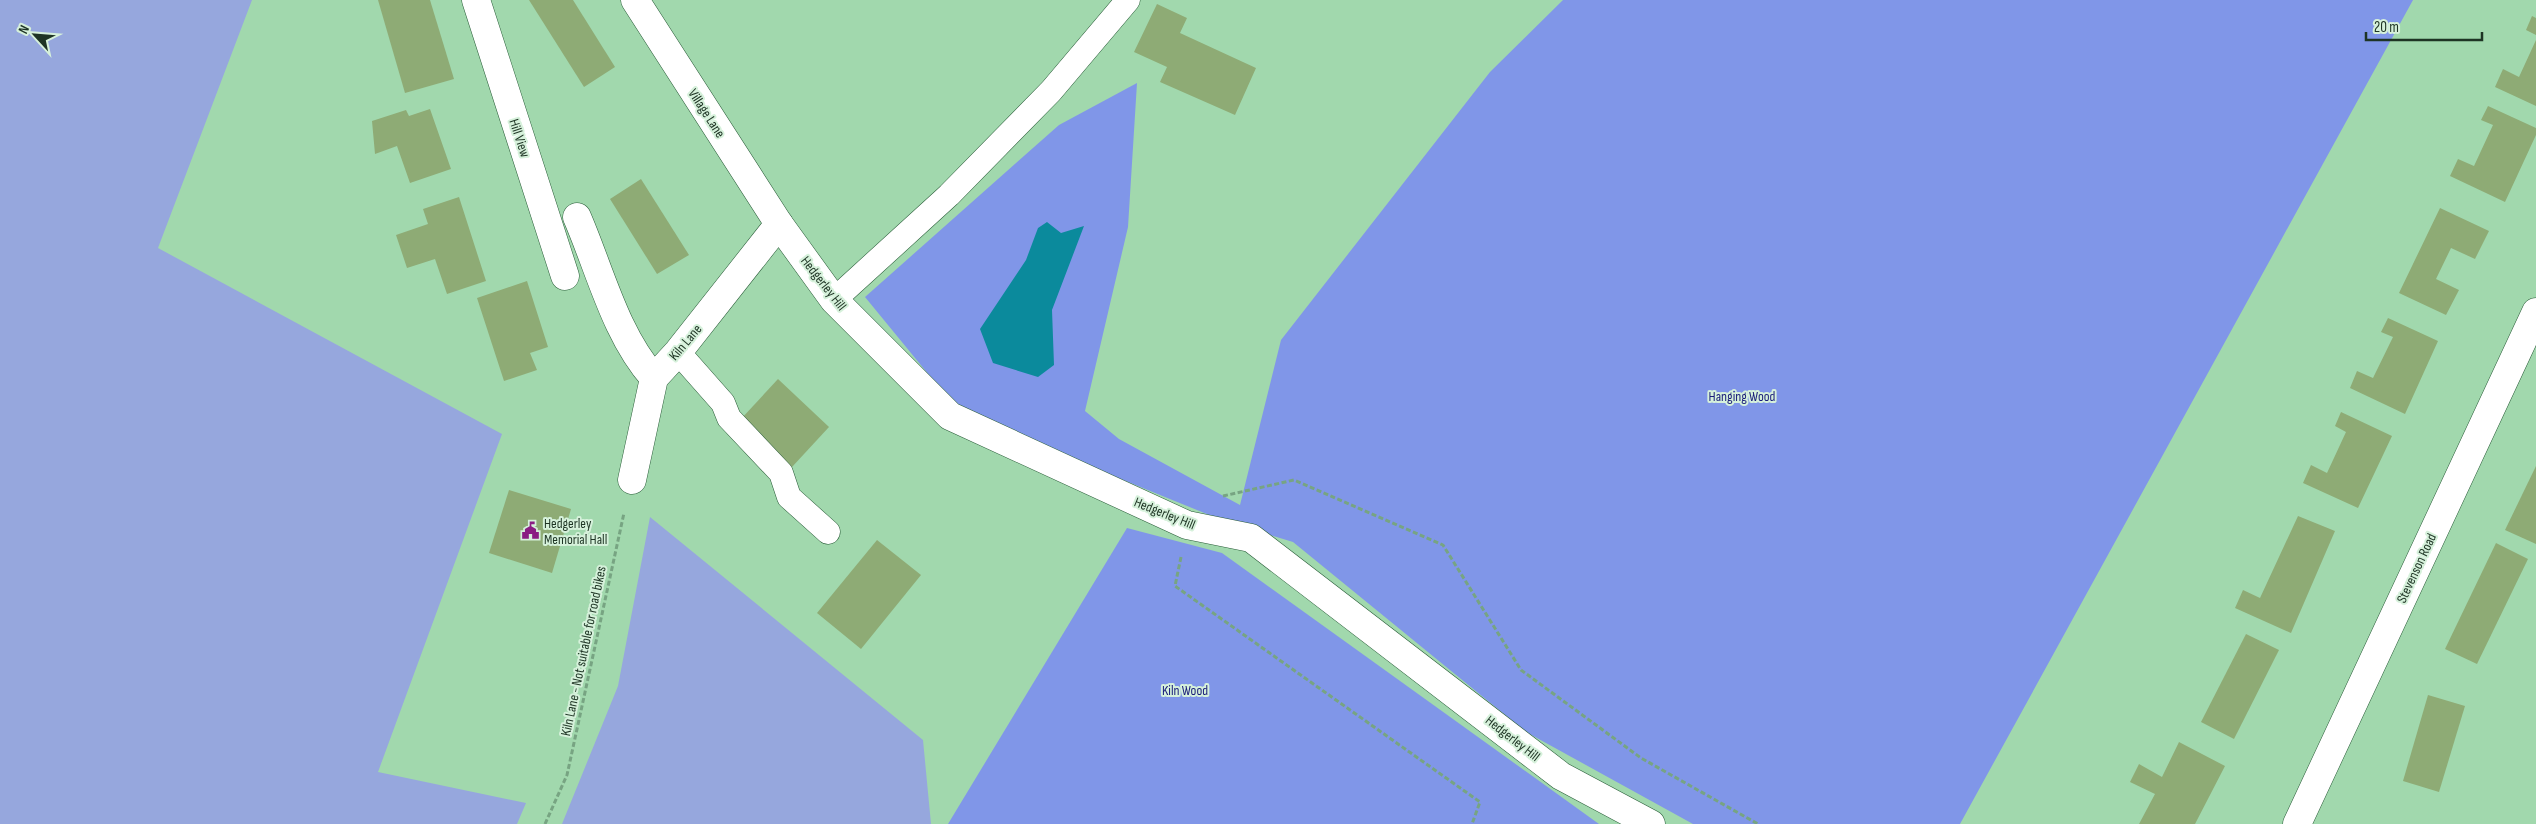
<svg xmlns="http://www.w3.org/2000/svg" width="2536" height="824" font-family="'Sofia Sans Condensed',sans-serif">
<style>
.green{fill:#96a7dd}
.forest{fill:#8096e8}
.water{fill:#0b8a9c}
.building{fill:#8eab75}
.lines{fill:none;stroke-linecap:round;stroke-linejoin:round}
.lane-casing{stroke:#295c38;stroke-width:25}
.street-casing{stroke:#295c38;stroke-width:29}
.path{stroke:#77a482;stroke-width:3;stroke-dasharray:5 2.5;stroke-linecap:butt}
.lane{stroke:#fff;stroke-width:24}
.street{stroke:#fff;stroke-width:28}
.labels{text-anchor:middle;stroke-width:4;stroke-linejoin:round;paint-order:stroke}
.street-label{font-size:14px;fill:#1e3424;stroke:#d6f1db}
.park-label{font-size:14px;fill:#181b79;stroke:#d6f1db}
.poi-label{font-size:14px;fill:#1e3424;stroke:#d6f1db;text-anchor:start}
</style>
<rect width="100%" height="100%" fill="#a1d8ad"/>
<g class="green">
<polygon points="0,0 252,0 158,248 502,434 378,772 526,803 517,824 0,824"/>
<polygon points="650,517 923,740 931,824 562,824 618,686"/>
</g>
<g class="forest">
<polygon points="1563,0 2413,0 1960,824 1693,824 1526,732 1293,542 1224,521 961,414 865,297 1059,125 1137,83 1128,227 1085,411 1119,439 1240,505 1281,340 1490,72"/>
<polygon points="1127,528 1222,553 1599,824 948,824"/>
</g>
<polygon class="water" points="1047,222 1061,233 1084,226 1052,310 1054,365 1038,377 993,363 980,329 1026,260 1038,228"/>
<g class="building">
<polygon points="378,0 430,0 454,79 405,93"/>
<polygon points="529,0 573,0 615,67 584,87"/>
<polygon points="1157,4 1187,18 1180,33 1256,68 1235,115 1160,82 1167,67 1134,52"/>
<polygon points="2532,16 2536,18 2536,35 2526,30"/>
<polygon points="2536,40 2536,106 2495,87 2503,69 2519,77"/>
<polygon points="2488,106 2536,128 2536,135 2505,202 2450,176 2458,159 2474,166 2493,125 2481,120"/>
<polygon points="430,109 451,169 410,183 397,146 375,154 372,121 406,110 409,116"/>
<polygon points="641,179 689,255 657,274 610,199"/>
<polygon points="459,197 486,281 447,294 435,259 407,268 396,235 428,224 423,209"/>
<polygon points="2440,208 2489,231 2475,259 2451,248 2436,279 2459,290 2446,315 2399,293"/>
<polygon points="527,281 548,347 530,353 537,370 504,381 477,298"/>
<polygon points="2388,318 2438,341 2405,414 2350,388 2357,371 2373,378 2393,337 2381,332"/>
<polygon points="778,379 829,427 792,467 741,419"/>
<polygon points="2341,412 2392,436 2358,508 2303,483 2311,465 2327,473 2346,432 2335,426"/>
<polygon points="2536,466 2536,544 2505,530"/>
<polygon points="509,490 571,509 552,573 489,553"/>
<polygon points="2298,516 2335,531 2291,633 2235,608 2243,590 2260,598"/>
<polygon points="877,540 921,575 861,649 817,613"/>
<polygon points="2496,543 2528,559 2477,664 2445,649"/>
<polygon points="2246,634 2279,650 2234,739 2201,722"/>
<polygon points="2428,695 2465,706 2439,792 2403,781"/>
<polygon points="2179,742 2225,766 2195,824 2139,824 2155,794 2130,782 2139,764 2162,777"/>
</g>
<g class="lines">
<defs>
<g id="lane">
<polyline points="834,300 949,195 1051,91 1128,0"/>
<polyline points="678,352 723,403 729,418 781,473 789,497 828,532"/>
</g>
<g id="street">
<polyline points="476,0 565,276"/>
<polyline points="635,0 779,224 834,300 950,416 1187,525 1251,538 1561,776 1651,824"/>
<path d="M 577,217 C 600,270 615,334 654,378"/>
<polyline points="632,480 654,378 678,352 779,224"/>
<polyline points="2297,824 2536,312"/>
</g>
</defs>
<use href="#lane" class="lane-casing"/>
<use href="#street" class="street-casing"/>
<g class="path">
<polyline points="1223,496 1294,480 1443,545 1521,670 1641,758 1758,824"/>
<polyline points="1181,557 1175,586 1480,802 1472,824"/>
<polyline points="545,824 567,775 624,513"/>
</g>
<use href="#lane" class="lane"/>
<use href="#street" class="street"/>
</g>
<defs>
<symbol id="civic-bare" viewBox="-9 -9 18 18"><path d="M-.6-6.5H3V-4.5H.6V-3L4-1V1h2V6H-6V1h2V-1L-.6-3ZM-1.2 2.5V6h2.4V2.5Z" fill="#8a1e83" stroke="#d6f1db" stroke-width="2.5" paint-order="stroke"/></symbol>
</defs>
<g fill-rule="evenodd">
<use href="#civic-bare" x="518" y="518" width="25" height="25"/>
</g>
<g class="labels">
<g class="street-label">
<text transform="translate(707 113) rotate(57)" y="5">Village Lane</text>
<text transform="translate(520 138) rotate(72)" y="5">Hill View</text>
<text transform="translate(824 283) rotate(52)" y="5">Hedgerley Hill</text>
<text transform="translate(685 342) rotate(-50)" y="5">Kiln Lane</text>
<text transform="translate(1165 513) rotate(22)" y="5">Hedgerley Hill</text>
<text transform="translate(2416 568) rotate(-65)" y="5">Stevenson Road</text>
<text transform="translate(583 651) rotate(-78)" y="5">Kiln Lane - Not suitable for road bikes</text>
<text transform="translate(1513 738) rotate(38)" y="5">Hedgerley Hill</text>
</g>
<g class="park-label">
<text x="1742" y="401">Hanging Wood</text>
<text x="1185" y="695">Kiln Wood</text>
</g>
<g class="poi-label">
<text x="544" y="528">Hedgerley<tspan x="544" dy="16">Memorial Hall</tspan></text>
</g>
</g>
<g transform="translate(35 35) rotate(296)" stroke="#d6f1db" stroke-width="4" paint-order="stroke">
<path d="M0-4L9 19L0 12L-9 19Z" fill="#1e3424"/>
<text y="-8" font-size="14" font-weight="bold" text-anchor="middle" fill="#1e3424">N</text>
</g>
<path d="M2366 32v8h116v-8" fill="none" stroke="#1e3424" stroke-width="2.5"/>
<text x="2374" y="32" font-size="15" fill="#1e3424" stroke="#d6f1db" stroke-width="4" paint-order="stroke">20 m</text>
</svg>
